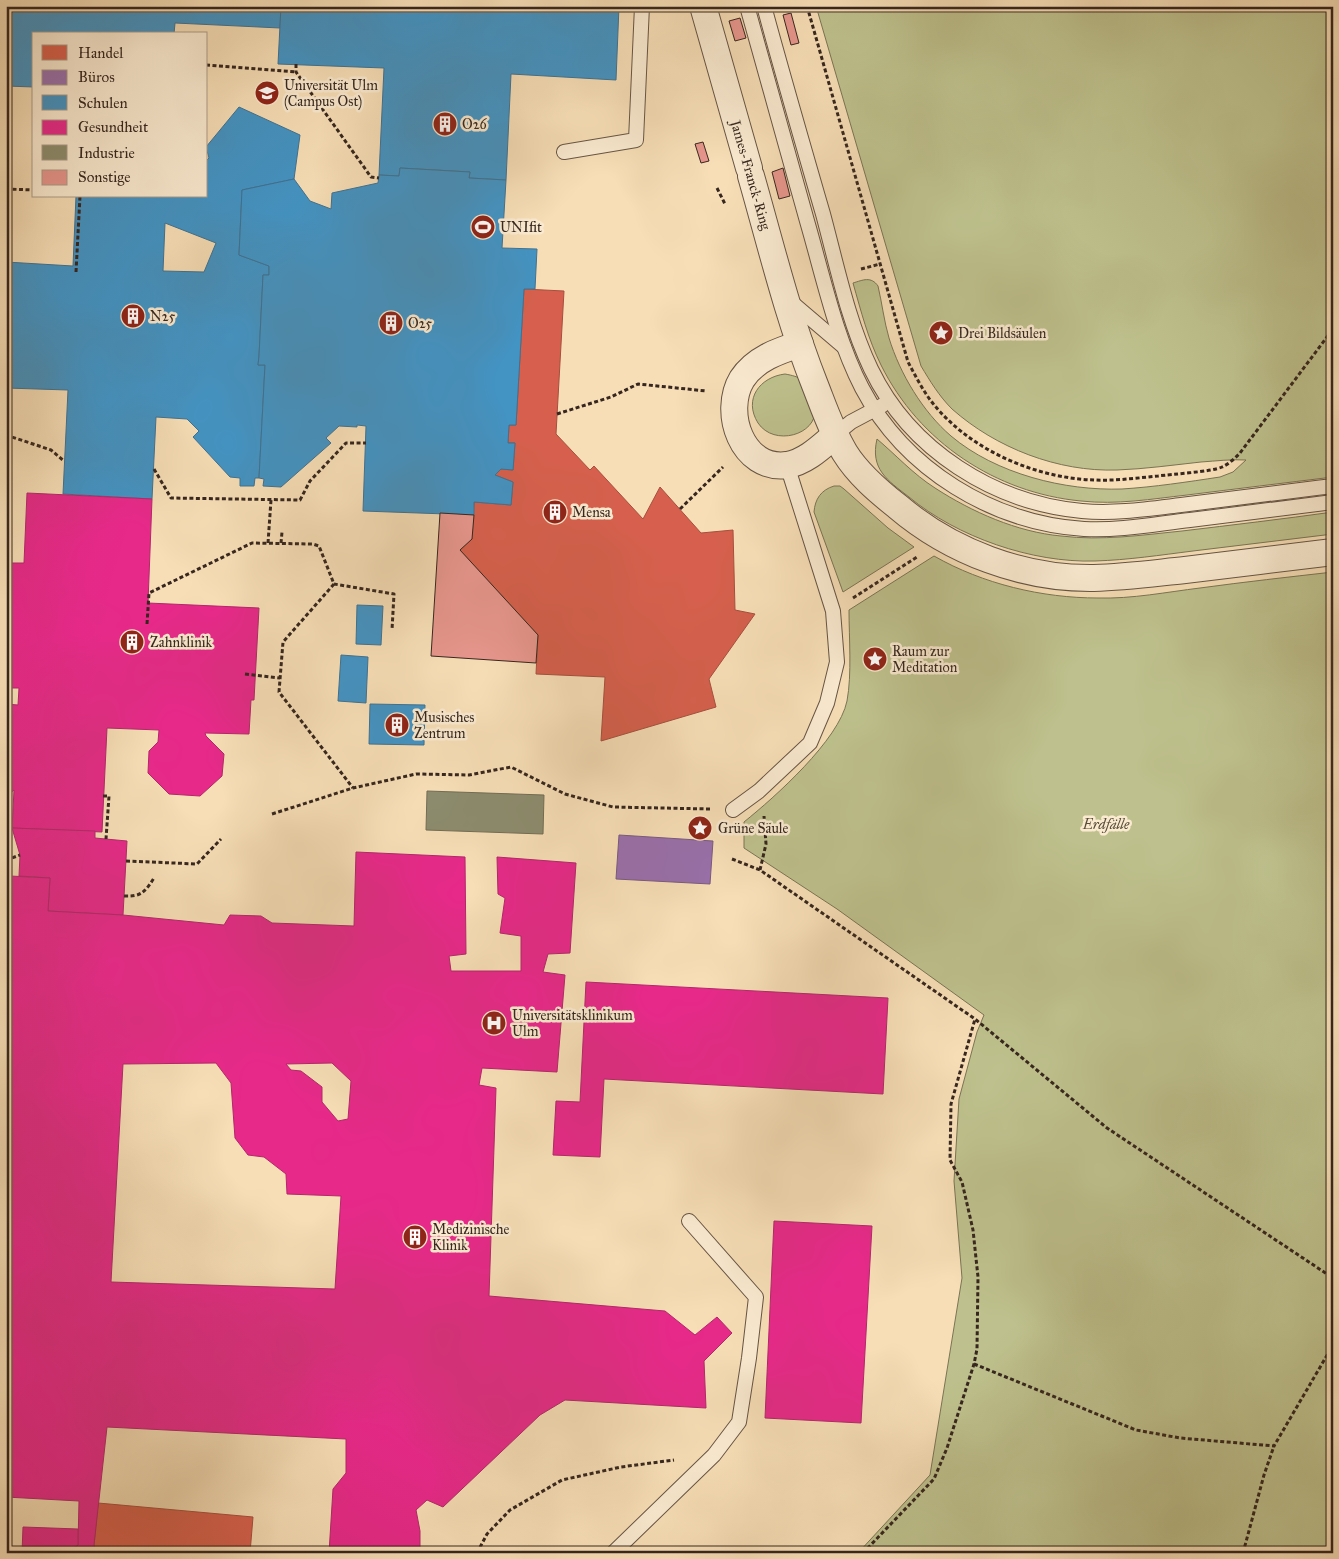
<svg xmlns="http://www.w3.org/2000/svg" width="1339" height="1559" font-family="'IM FELL Great Primer',serif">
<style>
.green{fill:#bec18d;stroke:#7a7456}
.shops{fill:#d6604d;stroke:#a64f3f}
.offices{fill:#9970ab;stroke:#7b5a81}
.schools{fill:#4393c3;stroke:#3f7292;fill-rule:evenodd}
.health{fill:#e7298a;stroke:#b2286a;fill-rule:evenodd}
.industry{fill:#8c8c6e;stroke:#726d56}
.building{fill:#e7968d;stroke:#36261f}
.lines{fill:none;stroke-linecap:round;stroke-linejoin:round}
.service-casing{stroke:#665445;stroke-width:16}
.minor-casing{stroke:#665445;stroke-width:28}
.path{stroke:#36261f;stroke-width:3;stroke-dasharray:4 2.5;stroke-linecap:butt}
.service{stroke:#faead0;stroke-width:14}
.minor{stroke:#faead0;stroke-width:26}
.labels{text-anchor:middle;stroke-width:5;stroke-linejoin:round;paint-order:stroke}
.poi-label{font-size:14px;fill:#36261f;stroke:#faead0;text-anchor:start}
.street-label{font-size:14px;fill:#36261f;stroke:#faead0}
.park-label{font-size:14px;font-style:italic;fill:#584d3a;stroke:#faead0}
</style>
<rect width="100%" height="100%" fill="#f7deb6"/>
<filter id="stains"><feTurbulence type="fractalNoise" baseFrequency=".004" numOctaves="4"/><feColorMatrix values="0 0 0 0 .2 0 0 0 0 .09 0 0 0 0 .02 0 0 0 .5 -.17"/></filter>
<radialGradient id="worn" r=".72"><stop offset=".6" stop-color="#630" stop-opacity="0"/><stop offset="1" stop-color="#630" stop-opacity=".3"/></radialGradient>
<g class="green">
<path d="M 816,6 L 1333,6 L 1333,477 C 1284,483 1235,489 1187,495 C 1152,499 1116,505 1081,501 C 996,493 919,442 881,365 C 868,339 861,311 853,283 C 863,280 871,276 878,286 C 882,303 884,321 889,338 C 900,374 923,412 951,436 C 996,474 1065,491 1122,489 C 1154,487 1187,482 1220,477 L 1233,472 L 1246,460 C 1232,459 1216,461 1201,462 C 1173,465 1145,469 1117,470 C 1058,472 996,448 952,409 C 939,396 930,381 921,366 Z"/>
<path d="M 785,374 C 801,377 804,379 810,394 C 811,398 815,404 815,409 C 817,435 774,447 758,423 C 743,399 760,377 785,374 Z"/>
<path d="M 877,439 C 896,455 913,474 935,488 C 972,512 1017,532 1061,536 C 1102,541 1142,535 1182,531 C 1232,525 1283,519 1333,512 L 1333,534 C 1286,540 1240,545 1193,551 C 1161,555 1128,560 1095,561 C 1032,563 957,537 909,497 C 887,480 870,469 877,439 Z"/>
<path d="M 834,486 L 840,486 L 844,489 L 888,528 L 914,547 L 843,592 L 814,512 C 815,499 821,490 834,486 Z"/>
<path d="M 934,556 C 983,584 1042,598 1098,598 C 1132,599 1167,592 1200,588 C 1244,582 1289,577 1333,572 L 1333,1553 L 858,1553 L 930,1475 L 962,1278 L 954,1181 L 959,1099 L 977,1032 L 984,1015 L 837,909 L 744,848 L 744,822 C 775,797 839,740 847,701 C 852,674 849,638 849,610 Z"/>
</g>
<g class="shops">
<polygon points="524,289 564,291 556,434 590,470 594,466 643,519 660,487 701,533 733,530 735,610 755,614 709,679 716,707 601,741 605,677 536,674 538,635 460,550 472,539 474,502 511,505 513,482 495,475 501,469 513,470 515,443 508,443 509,425 516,425"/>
<polygon points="98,1503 253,1517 250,1553 96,1553 94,1545"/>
</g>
<polygon class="offices" points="619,835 713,841 710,884 616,879"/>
<g class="schools">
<polygon points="6,6 281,6 280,28 175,23 174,34 34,34 34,87 6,86"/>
<polygon points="281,6 619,6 616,80 511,74 506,180 469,178 470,172 400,168 399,176 379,175 384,68 278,64"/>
<path d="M 239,107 L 300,135 L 294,179 L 242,190 L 239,255 L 269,266 L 269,275 L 263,275 L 259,356 L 258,365 L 265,365 L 259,478 L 255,478 L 254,486 L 240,486 L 240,478 L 230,477 L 193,437 L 199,431 L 187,419 L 156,417 L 152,499 L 63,494 L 68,390 L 6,388 L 6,262 L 73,266 L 76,196 L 206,196 L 206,161 L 209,158 L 206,147 ZM 165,223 L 216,243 L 204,272 L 163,271 Z"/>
<polygon points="400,168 470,172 469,178 506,180 502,248 537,249 535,289 524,289 516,425 509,425 508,443 515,443 513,470 501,469 495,475 513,482 511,505 474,502 474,515 363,511 366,426 357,425 357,427 339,426 326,438 331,443 281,487 263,486 264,479 259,478 265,365 258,365 259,356 263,275 269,275 269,266 239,255 242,190 294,179 310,201 331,209 332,193 378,183 379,175 399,176"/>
<polygon points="357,605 383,606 381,645 356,644"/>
<polygon points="341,655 368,657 366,703 338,701"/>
<polygon points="370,704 425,705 424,745 369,744"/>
</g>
<g class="health">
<polygon points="27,493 152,499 148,603 259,608 254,700 251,700 249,734 205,733 206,736 224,754 222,776 200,796 169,794 148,773 149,751 158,742 159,730 107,728 102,832 12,828 14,790 6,797 6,704 18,705 19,688 6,688 6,563 24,563"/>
<polygon points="12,828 95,831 95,838 127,841 123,915 48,911 50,878 19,876 20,855"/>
<path d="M 356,852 L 465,857 L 466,954 L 449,956 L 451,971 L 521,971 L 521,936 L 500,933 L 505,898 L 498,894 L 497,857 L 576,863 L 570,953 L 548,954 L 543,972 L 565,975 L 557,1072 L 482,1068 L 479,1085 L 496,1088 L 489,1296 L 665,1311 L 695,1335 L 717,1317 L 732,1333 L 704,1361 L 706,1408 L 565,1400 L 540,1415 L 443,1507 L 427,1500 L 416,1510 L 420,1531 L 420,1553 L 329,1553 L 333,1489 L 346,1473 L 346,1439 L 107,1427 L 94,1545 L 96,1553 L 71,1553 L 71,1550 L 78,1545 L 79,1501 L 6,1497 L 6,880 L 10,876 L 50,878 L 48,911 L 123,915 L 224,925 L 230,915 L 261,916 L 272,923 L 354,926 ZM 216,1063 L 231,1083 L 235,1138 L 248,1155 L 264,1157 L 286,1174 L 287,1194 L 341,1196 L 335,1289 L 111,1282 L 123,1064 ZM 332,1063 L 351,1081 L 348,1119 L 338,1121 L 322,1102 L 322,1087 L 301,1071 L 291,1070 L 286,1064 Z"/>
<polygon points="586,982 888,998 883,1094 604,1079 600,1157 553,1155 556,1101 580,1102"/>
<polygon points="774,1221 872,1226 861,1423 765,1418"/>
<polygon points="23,1527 78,1529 78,1545 71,1550 71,1553 22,1553"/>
</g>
<polygon class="industry" points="427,791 544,795 543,834 426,830"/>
<g class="building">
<polygon points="791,13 799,43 791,45 783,15"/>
<polygon points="740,18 746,38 735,41 729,21"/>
<polygon points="703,142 709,161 701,163 695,144"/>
<polygon points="783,168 790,196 779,199 772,172"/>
<polygon points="440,513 474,515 472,539 460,550 538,635 536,663 431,656"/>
</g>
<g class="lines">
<defs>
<g id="service">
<path d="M 747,6 C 767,78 787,149 807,221 C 823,276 836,338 862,388 C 905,470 993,523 1084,529 C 1119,531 1155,524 1190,520 C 1237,514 1285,508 1333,502"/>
<path d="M 764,6 C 783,76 803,145 823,214 C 837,266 848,321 871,369 C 910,450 994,503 1082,511 C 1115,514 1148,509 1181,505 C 1231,499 1282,492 1333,486"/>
<polyline points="564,152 636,140 642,6"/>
<polyline points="790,301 844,347"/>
<polyline points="835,435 851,422 883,405"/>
<polyline points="733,810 759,791 810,743 827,703 837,662 833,611 787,465"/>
<polyline points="613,1553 714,1455 739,1422 749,1358 756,1297 689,1221"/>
</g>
<g id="minor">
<polyline points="703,6 749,168"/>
<path d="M 751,176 C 771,246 788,317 815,385 C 824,408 832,432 845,453 C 858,474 878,491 897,506 C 951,552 1023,579 1094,578 C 1125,577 1155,573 1185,570 C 1234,564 1284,558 1333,552"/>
<path d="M 800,344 C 778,351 755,359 742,379 C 722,412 742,471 787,465 C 806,462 822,446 835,435"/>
</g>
</defs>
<use href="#service" class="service-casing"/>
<use href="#minor" class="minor-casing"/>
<g class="path">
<path d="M 807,6 L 908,362 C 915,375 922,389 931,401 C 968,449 1034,478 1094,480 C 1115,481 1137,478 1158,476 C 1172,474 1211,472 1222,467 C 1229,464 1235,458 1240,453 L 1333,329"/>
<polyline points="296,64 296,72 371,177 379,178"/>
<polyline points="206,65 296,72"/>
<polyline points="717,188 725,204"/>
<polyline points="6,189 34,190"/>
<polyline points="861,269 880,264"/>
<polyline points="76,272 80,196"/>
<polyline points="557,414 611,397 638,384 706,391"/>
<polyline points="6,435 51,450 64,461"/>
<polyline points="154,469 171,498 300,500 310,481 346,443 366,443"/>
<polyline points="680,509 723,467"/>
<polyline points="268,543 271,500"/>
<polyline points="281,543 282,532"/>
<polyline points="334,584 283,642 279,692 353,788"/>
<polyline points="853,598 917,557"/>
<polyline points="147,624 149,593 252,543 313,544 319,546 334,584 394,594 392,630"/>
<polyline points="245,674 280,678"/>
<polyline points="103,796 109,796 106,839"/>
<polyline points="272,814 353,788 416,774 469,775 511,767 565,794 613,807 710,809"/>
<polyline points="732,859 760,870 975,1019 1107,1128 1333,1278"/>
<polyline points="6,860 20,855"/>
<polyline points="126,861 197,864 221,839"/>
<polyline points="760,870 766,844 764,816"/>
<path d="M 124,896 C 141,897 145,892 154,878"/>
<polyline points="974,1364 1136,1430 1180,1438 1274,1446 1333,1345"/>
<polyline points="477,1553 487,1534 510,1510 562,1480 621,1467 674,1460"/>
<polyline points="863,1553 934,1479 947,1448 974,1364 977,1349 978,1277 973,1230 962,1182 950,1160 951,1104 975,1019"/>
<polyline points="1243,1553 1264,1475 1274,1446"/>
</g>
<use href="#service" class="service"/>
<use href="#minor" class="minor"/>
</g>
<defs>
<symbol id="university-disc" viewBox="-11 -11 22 22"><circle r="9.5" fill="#8f2418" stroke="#faead0"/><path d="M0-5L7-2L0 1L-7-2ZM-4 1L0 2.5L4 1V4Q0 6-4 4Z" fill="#fff"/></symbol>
<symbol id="building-disc" viewBox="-11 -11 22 22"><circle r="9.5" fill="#8f2418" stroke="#faead0"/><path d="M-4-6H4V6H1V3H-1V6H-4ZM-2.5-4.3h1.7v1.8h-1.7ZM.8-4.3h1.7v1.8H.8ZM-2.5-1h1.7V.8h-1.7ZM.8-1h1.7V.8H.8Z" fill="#fff"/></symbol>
<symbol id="stadium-disc" viewBox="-11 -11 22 22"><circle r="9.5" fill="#8f2418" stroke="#faead0"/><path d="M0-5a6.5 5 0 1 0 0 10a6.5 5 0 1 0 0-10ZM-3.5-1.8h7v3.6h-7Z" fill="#fff"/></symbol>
<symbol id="sight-disc" viewBox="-11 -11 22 22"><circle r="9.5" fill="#8f2418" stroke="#faead0"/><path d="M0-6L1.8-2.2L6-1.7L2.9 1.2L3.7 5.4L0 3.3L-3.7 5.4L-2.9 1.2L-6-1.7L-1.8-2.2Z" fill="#fff"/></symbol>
<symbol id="hospital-disc" viewBox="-11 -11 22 22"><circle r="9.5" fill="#8f2418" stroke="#faead0"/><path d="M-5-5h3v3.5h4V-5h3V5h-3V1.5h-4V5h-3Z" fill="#fff"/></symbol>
</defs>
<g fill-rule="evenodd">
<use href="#university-disc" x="253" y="79" width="28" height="28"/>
<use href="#building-disc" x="431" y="110" width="28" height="28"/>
<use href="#stadium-disc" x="469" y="213" width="28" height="28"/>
<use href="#building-disc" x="119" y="302" width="28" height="28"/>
<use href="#building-disc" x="377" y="309" width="28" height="28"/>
<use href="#sight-disc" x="927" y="319" width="28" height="28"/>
<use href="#building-disc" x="541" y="498" width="28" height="28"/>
<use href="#building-disc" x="118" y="628" width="28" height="28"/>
<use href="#sight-disc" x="861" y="645" width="28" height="28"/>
<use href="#building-disc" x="383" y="711" width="28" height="28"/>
<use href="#sight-disc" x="686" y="814" width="28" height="28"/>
<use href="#hospital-disc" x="480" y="1009" width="28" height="28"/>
<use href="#building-disc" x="401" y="1223" width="28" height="28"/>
</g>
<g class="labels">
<g class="poi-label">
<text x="284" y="90">Universität Ulm<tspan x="284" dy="16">(Campus Ost)</tspan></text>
<text x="462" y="129">O26</text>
<text x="500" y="232">UNIfit</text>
<text x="150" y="321">N25</text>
<text x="408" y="328">O25</text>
<text x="958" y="338">Drei Bildsäulen</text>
<text x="572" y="517">Mensa</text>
<text x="150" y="647">Zahnklinik</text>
<text x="892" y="656">Raum zur<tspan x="892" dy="16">Meditation</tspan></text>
<text x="414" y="722">Musisches<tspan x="414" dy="16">Zentrum</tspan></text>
<text x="718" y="833">Grüne Säule</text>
<text x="512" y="1020">Universitätsklinikum<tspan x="512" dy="16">Ulm</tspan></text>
<text x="432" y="1234">Medizinische<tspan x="432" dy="16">Klinik</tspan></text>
</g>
<g class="street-label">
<text transform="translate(751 175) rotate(74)" y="5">James-Franck-Ring</text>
</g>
<g class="park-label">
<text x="1106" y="829">Erdfälle</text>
</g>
</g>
<rect width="1339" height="1559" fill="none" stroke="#f7deb6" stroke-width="25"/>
<rect x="8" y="8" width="1324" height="1544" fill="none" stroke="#36261f" stroke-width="2.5"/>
<rect x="12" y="12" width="1314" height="1534" fill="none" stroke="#36261f"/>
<rect x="32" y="32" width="175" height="165" fill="#faead0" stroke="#ac9c89"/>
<rect x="42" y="45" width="25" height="15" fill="#d6604d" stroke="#ac9c89"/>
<text x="78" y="58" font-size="15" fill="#36261f">Handel</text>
<rect x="42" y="70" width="25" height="15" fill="#9970ab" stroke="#ac9c89"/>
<text x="78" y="82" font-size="15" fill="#36261f">Büros</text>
<rect x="42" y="95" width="25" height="15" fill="#4393c3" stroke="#ac9c89"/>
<text x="78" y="108" font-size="15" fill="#36261f">Schulen</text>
<rect x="42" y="120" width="25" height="15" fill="#e7298a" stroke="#ac9c89"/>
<text x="78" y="132" font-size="15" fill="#36261f">Gesundheit</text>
<rect x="42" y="145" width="25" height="15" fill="#8c8c6e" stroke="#ac9c89"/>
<text x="78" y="158" font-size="15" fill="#36261f">Industrie</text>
<rect x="42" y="170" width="25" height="15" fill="#e7968d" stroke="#ac9c89"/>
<text x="78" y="182" font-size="15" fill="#36261f">Sonstige</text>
<rect width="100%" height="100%" filter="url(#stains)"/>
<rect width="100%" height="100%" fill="url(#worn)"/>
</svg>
